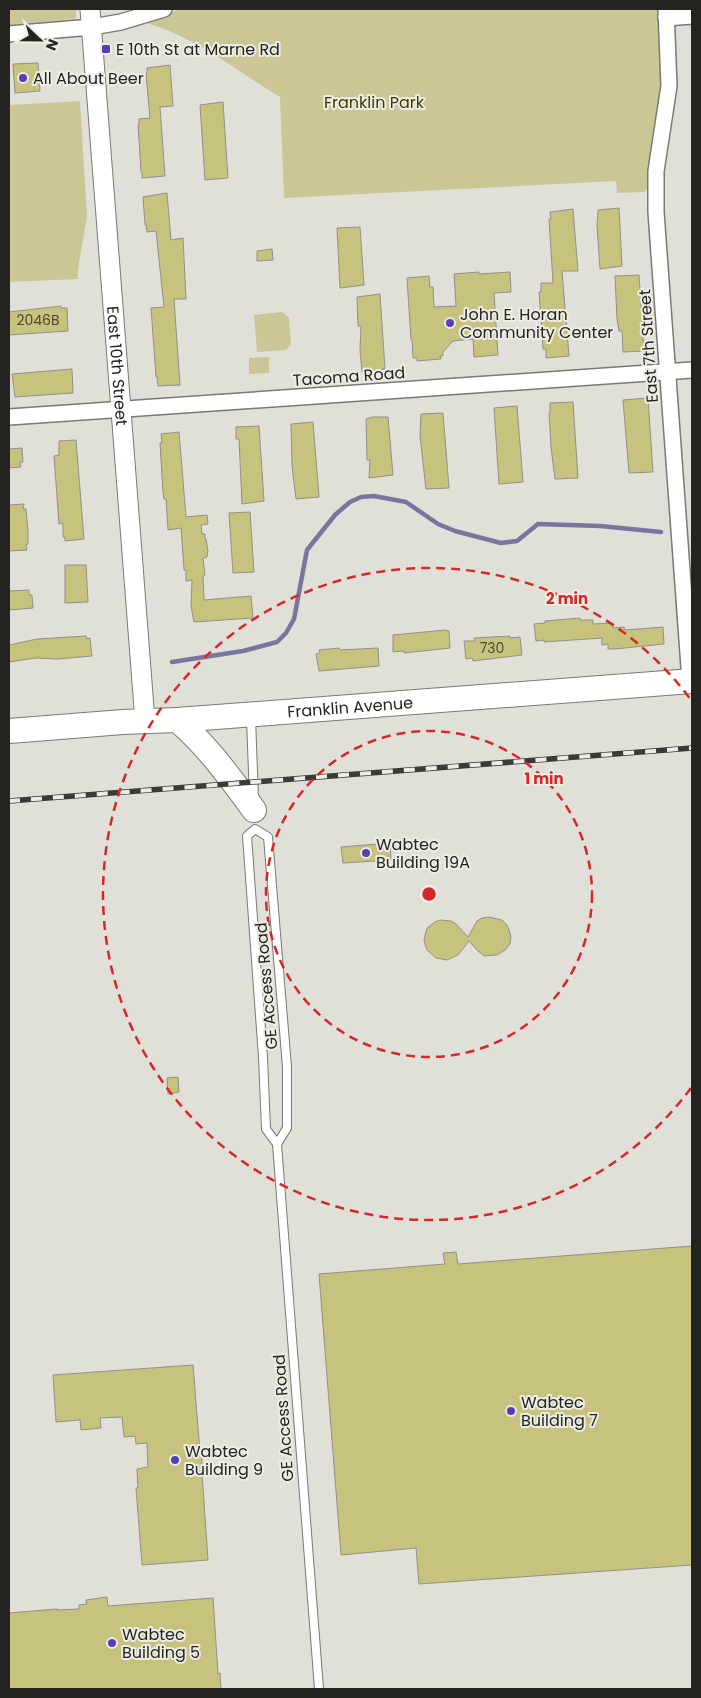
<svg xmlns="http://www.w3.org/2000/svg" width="701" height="1698" font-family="Poppins,sans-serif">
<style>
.green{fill:#cac696}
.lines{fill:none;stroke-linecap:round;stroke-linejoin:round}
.stream{stroke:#78759f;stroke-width:4.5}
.building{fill:#c7c27d;stroke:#91918a}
.service-casing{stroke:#7a7a73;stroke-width:10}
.minor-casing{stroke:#7a7a73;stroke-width:18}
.tertiary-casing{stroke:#7a7a73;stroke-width:21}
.primary-casing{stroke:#7a7a73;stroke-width:26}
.service{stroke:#fff;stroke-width:8}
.minor{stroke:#fff;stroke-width:15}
.tertiary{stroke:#fff;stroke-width:19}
.primary{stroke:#fff;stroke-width:24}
.rail-casing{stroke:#3a3a36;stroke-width:5.5}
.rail{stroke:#eeede5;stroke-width:4;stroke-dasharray:11;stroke-linecap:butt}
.ring{fill:none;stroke:#d62828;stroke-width:2.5;stroke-dasharray:9 6}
.poi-dot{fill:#573eb6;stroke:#eeede5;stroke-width:2}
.labels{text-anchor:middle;stroke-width:4;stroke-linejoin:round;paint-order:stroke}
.number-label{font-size:14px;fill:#4c4b37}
.poi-label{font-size:16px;fill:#232320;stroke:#eeede5;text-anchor:start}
.park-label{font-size:16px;fill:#3e3900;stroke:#eeede5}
.street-label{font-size:16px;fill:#232320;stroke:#eeede5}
.centre{fill:#d62828;stroke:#eeede5;stroke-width:2.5}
.ring-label{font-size:15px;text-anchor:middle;font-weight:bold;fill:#d62828;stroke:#eeede5;stroke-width:4;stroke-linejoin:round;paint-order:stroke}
</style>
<rect width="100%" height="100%" fill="#e0e0d8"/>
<g class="green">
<polygon points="9,9 76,9 76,17 74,19 9,25"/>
<path d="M 180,9 L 658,9 L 661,57 L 660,90 L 652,139 L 648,188 L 644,192 L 617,193 L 616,181 L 284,198 L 280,97 C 236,70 196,38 147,23 Z"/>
<polygon points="80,101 87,216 78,269 78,279 9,282 9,105"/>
<polygon points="282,312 289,318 291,344 286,350 257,352 254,315"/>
<polygon points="269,357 269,373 249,374 249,358"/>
</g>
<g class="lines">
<polyline class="stream" points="172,662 243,651 277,642 286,633 294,619 307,550 335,515 350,502 361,497 374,496 406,502 438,524 455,531 501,543 517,541 538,524 600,526 661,532"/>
</g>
<g class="building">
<polygon points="38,63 40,91 15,93 13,64"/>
<polygon points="170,65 173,106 160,107 165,176 142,178 142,172 141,172 138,125 139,125 139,119 150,118 146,74 147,73 147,68"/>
<polygon points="223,102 228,178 205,180 200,105"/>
<polygon points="167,193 171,240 183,238 186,299 174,299 180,385 158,386 157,377 156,377 151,308 164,307 156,231 147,232 146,225 145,225 143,197"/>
<polygon points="619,208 622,266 600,269 597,225 598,210"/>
<polygon points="573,209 578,271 562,271 569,356 546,358 546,349 543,349 539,292 541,292 541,283 553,283 549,219 551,219 550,212"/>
<polygon points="360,227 364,285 340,288 337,228"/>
<polygon points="272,249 273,260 257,261 257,251"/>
<polygon points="479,272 479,274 510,272 511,292 494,293 498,355 474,357 473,339 453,341 443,352 443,356 440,356 441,359 417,361 417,358 413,358 412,340 411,340 407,278 429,276 430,287 433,287 434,307 456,306 454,274"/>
<polygon points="639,275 644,351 623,352 622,331 619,331 617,319 615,276"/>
<polygon points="380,294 385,369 362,372 360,350 361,326 358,326 357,297"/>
<polygon points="61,306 61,308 67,308 68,331 9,335 9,312"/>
<polygon points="72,369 73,393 15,397 12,374"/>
<polygon points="648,398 653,472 629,473 623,400"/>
<polygon points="573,402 578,478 555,479 551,447 549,413 550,413 550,403"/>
<polygon points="517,406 523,482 499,484 494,408"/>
<polygon points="443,413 449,488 426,489 420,436 421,414"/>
<polygon points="373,417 388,417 393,475 369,478 370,460 367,460 366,419"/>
<polygon points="313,422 319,497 296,499 292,466 291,424"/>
<polygon points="259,426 264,501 242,504 239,439 236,439 236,427"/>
<polygon points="179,432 186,517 207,515 208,524 201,525 202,534 205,534 205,539 206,539 208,551 207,557 203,558 205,575 203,576 204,600 251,596 253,618 194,622 191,606 192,580 186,581 186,570 184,570 181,528 168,530 166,499 164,499 163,493 160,443 162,443 161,434"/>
<polygon points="76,440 84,539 65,541 65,537 63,537 63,523 59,524 54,456 59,455 59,441"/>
<polygon points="22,448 23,462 20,462 21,467 9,468 9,449"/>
<polygon points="24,504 23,509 26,509 28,531 28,544 26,545 27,550 9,551 9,505"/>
<polygon points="250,512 254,572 233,573 229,513"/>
<polygon points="65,565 86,565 88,602 65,603"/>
<polygon points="29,590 29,595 32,595 33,608 9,610 9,591"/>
<polygon points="580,618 580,620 593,620 593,624 613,623 613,628 624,627 625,630 663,627 664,644 615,649 608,649 608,644 602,645 602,638 544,642 544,640 536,641 534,624 545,623 545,621"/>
<polygon points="445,630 449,631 450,648 404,653 404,651 393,652 393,635"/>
<polygon points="86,636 87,639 90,638 92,656 58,659 36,658 9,662 9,645 37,639"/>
<polygon points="510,636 510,638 520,637 522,655 473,661 472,658 466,659 464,641 475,641 474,638"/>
<polygon points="339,648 340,650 378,648 379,666 319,671 316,654 320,653 319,650"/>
<polygon points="390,843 391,860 343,863 341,847"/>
<polygon points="489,917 502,920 507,925 511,936 510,944 505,950 497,955 484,956 477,950 469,941 458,955 447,960 436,958 427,950 424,941 425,935 427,928 435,922 440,920 451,921 456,924 468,937 477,921 482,918"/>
<polygon points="178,1077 179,1092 168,1094 167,1078"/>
<polygon points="692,1246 692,1565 419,1584 416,1548 341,1555 319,1274 445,1264 443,1253 456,1252 458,1264"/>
<polygon points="193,1365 200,1452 202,1452 202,1473 208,1560 142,1565 136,1488 138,1488 137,1469 148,1467 147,1443 136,1444 135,1436 124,1437 122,1417 100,1418 101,1428 81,1430 80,1420 56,1422 53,1375"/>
<polygon points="107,1597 108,1606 213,1598 218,1674 220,1673 221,1689 9,1689 9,1613 57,1609 57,1610 79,1609 79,1605 87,1604 86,1600"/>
</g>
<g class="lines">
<defs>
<g id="service">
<polyline points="251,718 254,799"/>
<polygon points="255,829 268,837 287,1067 287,1128 277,1144 266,1129 263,1057 247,836"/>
<polyline points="277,1144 319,1689"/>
</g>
<g id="minor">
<polyline points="666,9 669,86 656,171 656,212 690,681"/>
<polyline points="666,18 692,16"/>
<polyline points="9,34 92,27 121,22 164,9"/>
<polyline points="9,417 692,370"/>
</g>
<g id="tertiary">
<path id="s1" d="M 90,9 L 145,721"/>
</g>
<g id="primary">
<path d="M 177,720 C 207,745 231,779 254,810"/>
<path id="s2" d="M 9,731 L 123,722 L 177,720 L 692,681"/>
</g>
</defs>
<use href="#service" class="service-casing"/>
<use href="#minor" class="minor-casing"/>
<use href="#tertiary" class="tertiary-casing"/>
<use href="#primary" class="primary-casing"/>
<use href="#service" class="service"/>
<use href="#minor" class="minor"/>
<use href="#tertiary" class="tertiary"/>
<use href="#primary" class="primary"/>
<defs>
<polyline id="rail" points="9,801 692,748"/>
</defs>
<use href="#rail" class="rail-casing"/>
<use href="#rail" class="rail"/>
</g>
<g class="ring">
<circle cx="429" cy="894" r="163"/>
<path d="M691 1088A326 326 0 1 1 691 700"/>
</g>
<g class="poi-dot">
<rect x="101" y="44" width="10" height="10" rx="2.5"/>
<circle cx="23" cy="78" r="5"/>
<circle cx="450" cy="323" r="5"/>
<circle cx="366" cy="853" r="5"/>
<circle cx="511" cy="1411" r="5"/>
<circle cx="175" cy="1460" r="5"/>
<circle cx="112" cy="1643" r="5"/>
</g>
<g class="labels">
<g class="number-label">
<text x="38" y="325">2046B</text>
<text x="492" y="653">730</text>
</g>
<g class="poi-label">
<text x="116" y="55">E 10th St at Marne Rd</text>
<text x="33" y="84">All About Beer</text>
<text x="460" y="320">John E. Horan<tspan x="460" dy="18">Community Center</tspan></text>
<text x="376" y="850">Wabtec<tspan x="376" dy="18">Building 19A</tspan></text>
<text x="521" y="1408">Wabtec<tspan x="521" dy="18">Building 7</tspan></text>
<text x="185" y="1457">Wabtec<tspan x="185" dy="18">Building 9</tspan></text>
<text x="122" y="1640">Wabtec<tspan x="122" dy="18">Building 5</tspan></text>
</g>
<g class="park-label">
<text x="374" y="108">Franklin Park</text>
</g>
<g class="street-label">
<text transform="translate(648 346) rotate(-94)" y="6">East 7th Street</text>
<text dy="6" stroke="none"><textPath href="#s1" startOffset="358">East 10th Street</textPath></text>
<text transform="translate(349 376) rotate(-4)" y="6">Tacoma Road</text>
<text dy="6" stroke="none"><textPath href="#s2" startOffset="342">Franklin Avenue</textPath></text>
<text transform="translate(266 986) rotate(-95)" y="6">GE Access Road</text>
<text transform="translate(283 1418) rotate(-94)" y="6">GE Access Road</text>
</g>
</g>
<circle cx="429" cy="894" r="8" class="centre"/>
<g class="ring-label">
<text x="567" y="604">2 min</text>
<text x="544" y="784">1 min</text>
</g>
<rect width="701" height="1698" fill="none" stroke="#232320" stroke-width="20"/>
<g transform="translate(40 40) rotate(112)" stroke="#eeede5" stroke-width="4" paint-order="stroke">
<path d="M0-4L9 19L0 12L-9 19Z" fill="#232320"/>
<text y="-8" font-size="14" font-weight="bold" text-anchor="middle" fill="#232320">N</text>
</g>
</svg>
